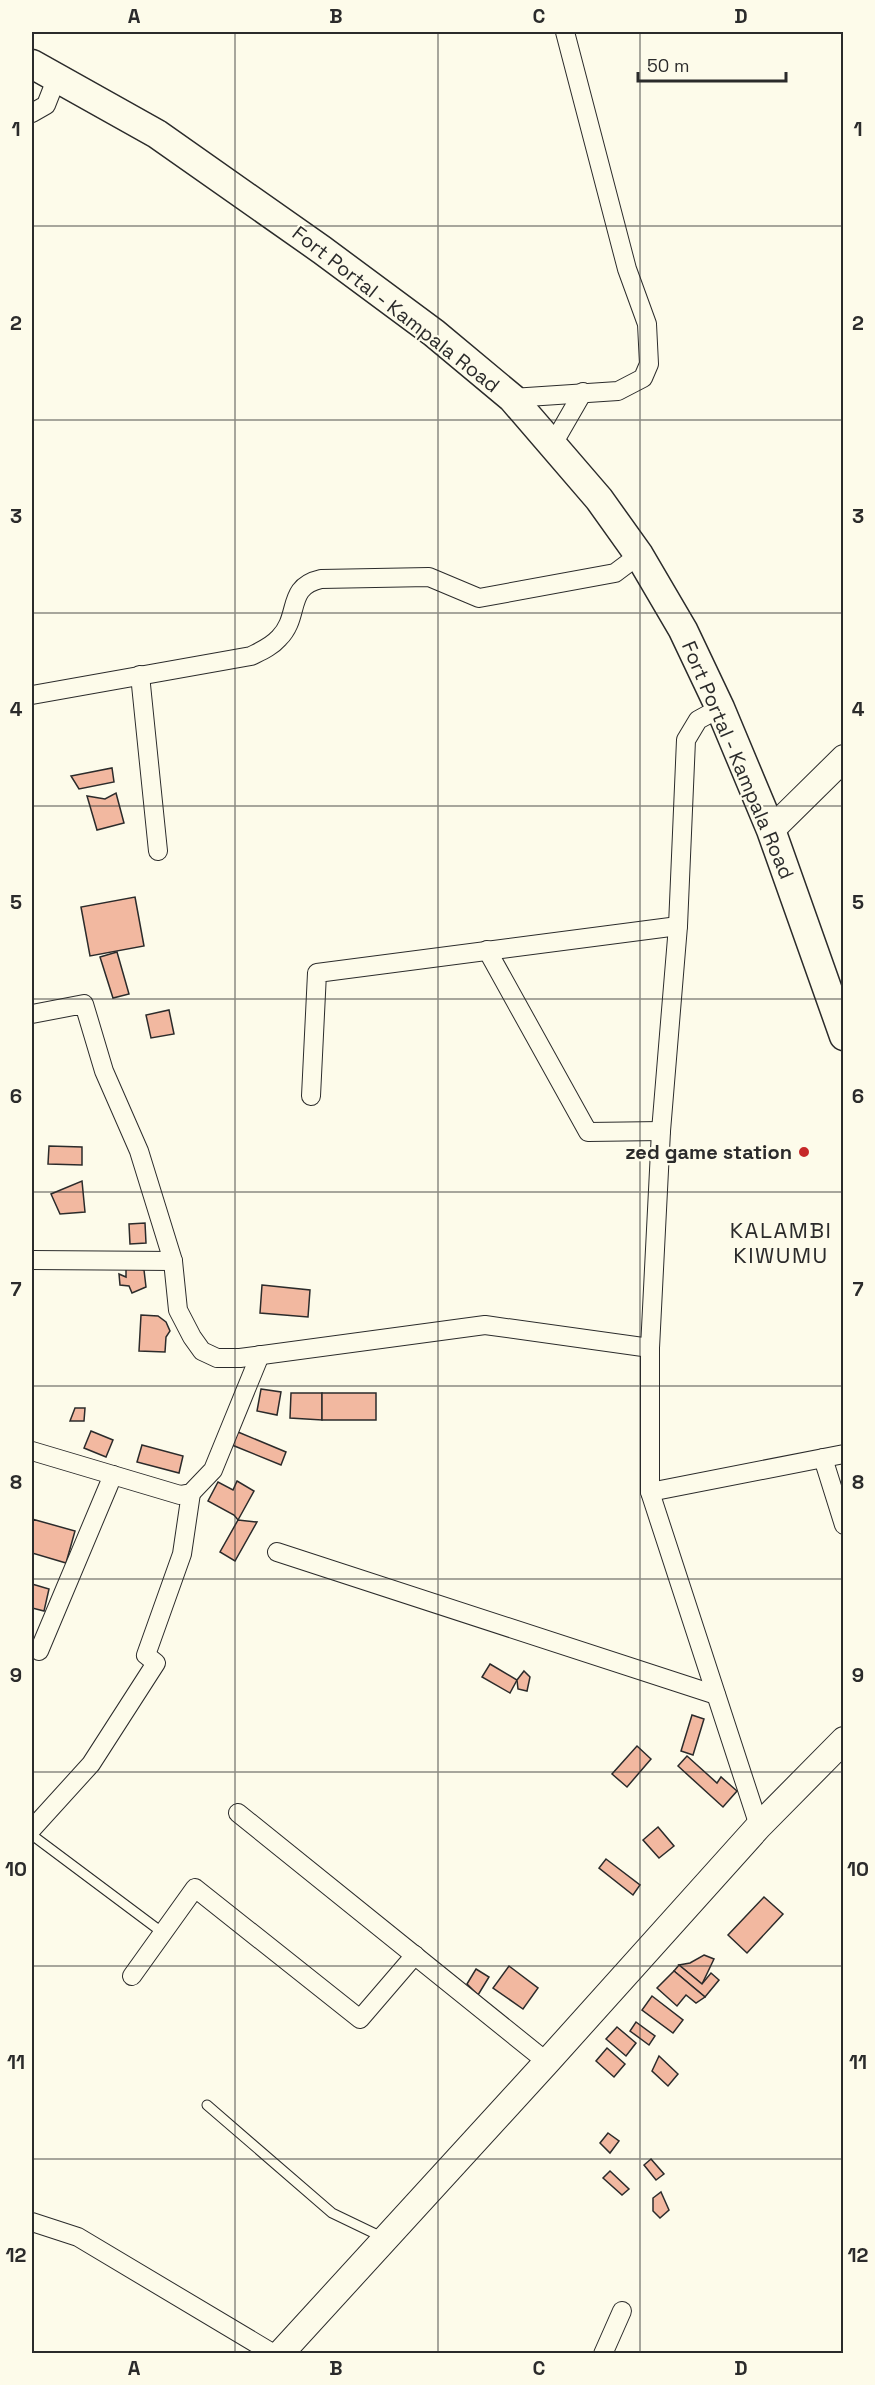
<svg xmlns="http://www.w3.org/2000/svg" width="875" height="2385" font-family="'Space Grotesk',sans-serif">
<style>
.building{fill:#f2b8a0;stroke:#2b2b2b;stroke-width:1.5}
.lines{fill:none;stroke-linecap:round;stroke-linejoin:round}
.lane-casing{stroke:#2b2b2b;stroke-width:11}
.street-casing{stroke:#2b2b2b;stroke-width:20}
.secondary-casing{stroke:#2b2b2b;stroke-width:28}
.primary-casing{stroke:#2b2b2b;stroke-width:31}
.lane{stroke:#fdfbea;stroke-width:9}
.street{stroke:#fdfbea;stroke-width:18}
.secondary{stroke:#fdfbea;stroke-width:26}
.primary{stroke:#fdfbea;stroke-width:28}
.grid{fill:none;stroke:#2b2b2b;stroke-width:1.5;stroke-opacity:0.55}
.poi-dot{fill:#c62828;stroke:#fdfbea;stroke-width:2}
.labels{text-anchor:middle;stroke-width:4.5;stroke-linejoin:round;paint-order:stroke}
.street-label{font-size:20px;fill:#2b2b2b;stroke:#fdfbea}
.poi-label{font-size:20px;font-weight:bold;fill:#2b2b2b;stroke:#fdfbea;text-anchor:end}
.quarter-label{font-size:22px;letter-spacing:1.5px;fill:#2b2b2b;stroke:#fdfbea}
.neatline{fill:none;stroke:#2b2b2b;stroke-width:2}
.grid-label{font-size:20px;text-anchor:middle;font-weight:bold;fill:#2b2b2b}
</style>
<rect width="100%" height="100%" fill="#fdfbea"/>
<g class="building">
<polygon points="112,768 114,782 79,789 71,776"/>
<polygon points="116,793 124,823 97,830 87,796 105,799"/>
<polygon points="135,897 144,946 90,956 81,907"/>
<polygon points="117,952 129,994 113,998 100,957"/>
<polygon points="169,1010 174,1034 151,1038 146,1015"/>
<polygon points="49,1146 82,1147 82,1165 48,1164"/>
<polygon points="82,1181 85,1212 60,1214 51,1194"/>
<polygon points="145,1223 146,1243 130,1244 129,1224"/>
<polygon points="126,1265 144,1270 146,1287 132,1293 129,1286 120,1285 119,1274 126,1277"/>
<polygon points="262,1285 310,1290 308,1317 260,1313"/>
<polygon points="141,1315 158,1316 166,1322 170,1331 166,1337 165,1352 139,1351"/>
<polygon points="261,1389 281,1392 277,1415 257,1411"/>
<polygon points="291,1393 322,1393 322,1420 290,1418"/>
<rect x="322" y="1393" width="54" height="27"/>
<polygon points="75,1408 85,1408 84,1421 70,1421"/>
<polygon points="91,1431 113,1440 106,1457 84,1448"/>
<polygon points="238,1432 286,1452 281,1465 232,1445"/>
<polygon points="142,1445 183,1456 179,1473 137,1462"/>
<polygon points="237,1481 254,1491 238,1520 234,1515 208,1501 218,1482 233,1490"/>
<polygon points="32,1519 75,1531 66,1563 32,1553"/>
<polygon points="238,1520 257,1522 235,1561 220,1552"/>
<polygon points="32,1584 49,1589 44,1611 32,1608"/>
<polygon points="490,1664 517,1680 510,1693 482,1677"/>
<polygon points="524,1671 530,1677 527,1691 518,1689 517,1680"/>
<polygon points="692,1715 704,1719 693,1755 681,1751"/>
<polygon points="637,1746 651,1759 627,1787 612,1774"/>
<polygon points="687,1756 717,1783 721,1777 737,1791 723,1807 678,1766"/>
<polygon points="658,1827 674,1846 659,1858 643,1840"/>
<polygon points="606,1859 640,1885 633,1895 599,1868"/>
<polygon points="764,1897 783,1914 747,1953 728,1935"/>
<polygon points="704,1955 714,1959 702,1984 679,1965 690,1963"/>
<polygon points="679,1965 702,1984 711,1973 719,1980 705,1997 674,1971"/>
<polygon points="509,1966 538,1988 523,2009 493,1988"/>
<polygon points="476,1969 489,1977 478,1995 467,1984"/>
<polygon points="674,1971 705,1997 696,2003 686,1995 677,2006 657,1988"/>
<polygon points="652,1996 683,2020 673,2033 642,2010"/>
<polygon points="636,2022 655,2036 649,2045 630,2031"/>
<polygon points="617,2027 636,2043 626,2056 606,2039"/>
<polygon points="607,2048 625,2064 614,2077 596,2061"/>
<polygon points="659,2056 678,2074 668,2086 652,2071"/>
<polygon points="608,2133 619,2141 610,2153 600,2143"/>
<polygon points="651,2159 664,2174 656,2180 644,2165"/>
<polygon points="610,2171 629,2189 622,2195 603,2178"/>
<polygon points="661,2192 669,2210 660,2218 653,2211 653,2198"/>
</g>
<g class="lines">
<defs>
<g id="lane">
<polyline points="32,1835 163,1933"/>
<polyline points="207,2105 332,2213 384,2238"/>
</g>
<g id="street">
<polyline points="32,113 46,105 57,77"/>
<polyline points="512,398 618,391 643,378 649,364 647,324 627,269 565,32"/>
<polyline points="553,444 583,392"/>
<polyline points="140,675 158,851"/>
<path d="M 32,695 L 251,656 C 261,651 271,647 279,638 C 301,616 285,587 321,579 L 429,577 L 479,598 L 615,573 L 639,555"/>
<polyline points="720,708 698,720 686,740 678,926 661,1131 650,1348 650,1492 759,1826"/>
<polyline points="487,950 588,1132 661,1131"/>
<polyline points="32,1014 84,1004 104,1071 139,1151 173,1261 178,1310 192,1337 202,1351 217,1358 240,1358 485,1325 650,1348"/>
<polyline points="311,1096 317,973 678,926"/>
<polyline points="32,1260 173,1261"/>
<polyline points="32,1451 180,1495 191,1493 213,1470 260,1355"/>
<polyline points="823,1458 844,1525"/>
<polyline points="650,1492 844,1454"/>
<polyline points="277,1552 716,1695"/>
<polyline points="39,1651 113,1475"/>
<polyline points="238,1813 547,2062"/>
<polyline points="32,1829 91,1764 156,1663 146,1655 182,1554 191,1493"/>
<polyline points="132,1976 195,1888 360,2019 415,1955"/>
<polyline points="32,2222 78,2237 274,2354"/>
<polyline points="603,2354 622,2311"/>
</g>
<g id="secondary">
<polyline points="771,830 844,758"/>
<polyline points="280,2354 547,2062 759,1826 844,1740"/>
</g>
<polyline id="primary" points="32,64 157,134 322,250 434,333 512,398 599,499 639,555 683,630 720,708 771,830 844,1036"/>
</defs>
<use href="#lane" class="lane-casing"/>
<use href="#street" class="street-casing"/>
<use href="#secondary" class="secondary-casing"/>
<use href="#primary" class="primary-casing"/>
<use href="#lane" class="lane"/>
<use href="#street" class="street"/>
<use href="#secondary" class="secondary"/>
<use href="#primary" class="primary"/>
</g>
<path class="grid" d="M 235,32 L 235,2354M 438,32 L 438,2354M 640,32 L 640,2354M 32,226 L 844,226M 32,420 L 844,420M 32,613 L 844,613M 32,806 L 844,806M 32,999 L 844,999M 32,1192 L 844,1192M 32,1386 L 844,1386M 32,1579 L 844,1579M 32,1772 L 844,1772M 32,1966 L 844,1966M 32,2159 L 844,2159"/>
<circle class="poi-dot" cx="804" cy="1152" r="6"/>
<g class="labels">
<g class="street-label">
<text transform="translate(396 309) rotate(38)" y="7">Fort Portal - Kampala Road</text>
<text transform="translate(738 760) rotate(67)" y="7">Fort Portal - Kampala Road</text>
</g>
<g class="poi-label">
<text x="792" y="1159">zed game station</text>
</g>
<g class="quarter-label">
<text x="781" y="1238">KALAMBI<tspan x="781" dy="25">KIWUMU</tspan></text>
</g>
</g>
<rect width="875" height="2385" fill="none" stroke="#fdfbea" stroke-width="66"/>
<path d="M638 72v9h148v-9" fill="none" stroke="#2b2b2b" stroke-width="3"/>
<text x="647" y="72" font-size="18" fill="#2b2b2b" stroke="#fdfbea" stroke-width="4.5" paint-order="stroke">50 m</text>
<rect x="33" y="33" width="809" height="2319" class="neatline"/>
<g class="grid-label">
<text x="134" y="23">A</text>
<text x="336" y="23">B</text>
<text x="539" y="23">C</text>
<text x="741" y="23">D</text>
<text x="16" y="136">1</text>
<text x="858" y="136">1</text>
<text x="16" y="330">2</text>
<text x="858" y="330">2</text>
<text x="16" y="523">3</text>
<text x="858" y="523">3</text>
<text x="16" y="716">4</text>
<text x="858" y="716">4</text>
<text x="16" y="909">5</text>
<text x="858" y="909">5</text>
<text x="16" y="1103">6</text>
<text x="858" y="1103">6</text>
<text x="16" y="1296">7</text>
<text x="858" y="1296">7</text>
<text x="16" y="1489">8</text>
<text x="858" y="1489">8</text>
<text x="16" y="1682">9</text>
<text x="858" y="1682">9</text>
<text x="16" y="1876">10</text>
<text x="858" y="1876">10</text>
<text x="16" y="2069">11</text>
<text x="858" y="2069">11</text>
<text x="16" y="2262">12</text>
<text x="858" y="2262">12</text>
<text x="134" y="2375">A</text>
<text x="336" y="2375">B</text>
<text x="539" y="2375">C</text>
<text x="741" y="2375">D</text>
</g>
</svg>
